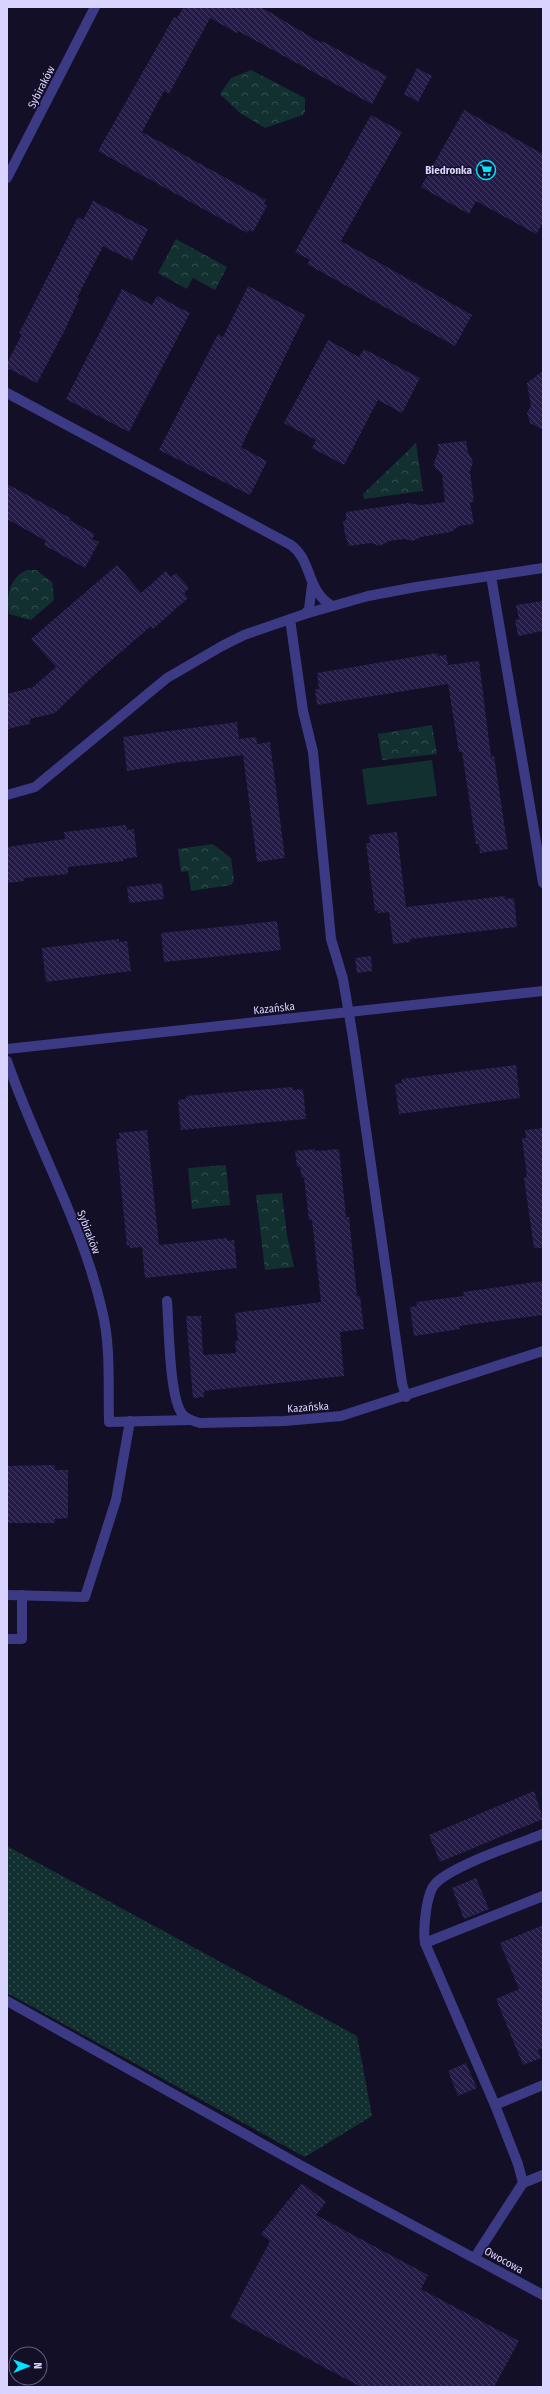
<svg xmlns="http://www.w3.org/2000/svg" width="550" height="2394" font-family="'Fira Sans Condensed',sans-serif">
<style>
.grass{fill:url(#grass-dots)}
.park{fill:url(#park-crowns)}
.pitch{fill:#12302f}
.building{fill:url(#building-back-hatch)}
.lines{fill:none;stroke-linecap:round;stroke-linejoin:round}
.minor{stroke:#3d3a85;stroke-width:10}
.labels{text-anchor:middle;stroke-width:3;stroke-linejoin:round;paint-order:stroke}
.street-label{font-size:11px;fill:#d9d4ff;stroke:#130f26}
.poi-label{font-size:11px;font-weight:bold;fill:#d9d4ff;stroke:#130f26;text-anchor:end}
</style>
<defs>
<pattern id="grass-dots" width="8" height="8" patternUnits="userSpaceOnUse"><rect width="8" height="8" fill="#12302f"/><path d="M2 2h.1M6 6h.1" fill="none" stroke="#344d4e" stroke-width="1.8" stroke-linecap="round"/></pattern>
<pattern id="park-crowns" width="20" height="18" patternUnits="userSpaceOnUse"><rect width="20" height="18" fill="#12302f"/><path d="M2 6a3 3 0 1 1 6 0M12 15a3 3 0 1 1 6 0" fill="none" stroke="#344d4e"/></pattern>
<pattern id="building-back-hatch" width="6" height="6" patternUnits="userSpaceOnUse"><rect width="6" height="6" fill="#241b47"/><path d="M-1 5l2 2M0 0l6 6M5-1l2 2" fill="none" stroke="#433b63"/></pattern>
</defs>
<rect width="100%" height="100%" fill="#130f26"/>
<polygon class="grass" points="7,1846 357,2036 372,2116 305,2157 7,1993"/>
<g class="park">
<polygon points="251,70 305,98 305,112 303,115 265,128 240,113 220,94 231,78"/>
<polygon points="176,239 227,267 215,290 193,278 187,289 158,273"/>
<polygon points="416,443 423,491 364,499 363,494"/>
<path d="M 27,570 L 36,570 L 52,582 L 54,600 L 31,620 L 9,614 C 6,597 9,577 27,570 Z"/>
<polygon points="432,725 437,754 382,760 378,734"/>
<polygon points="213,844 231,858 234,881 231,885 191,891 188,871 181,872 178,849"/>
<polygon points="226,1165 230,1205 192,1209 188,1168"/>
<polygon points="282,1193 287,1235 294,1267 265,1270 256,1195"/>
</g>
<polygon class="pitch" points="432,760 437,796 367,805 362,769"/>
<g class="building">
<polygon points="184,7 261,7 321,43 322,41 387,76 372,104 238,31 237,33 210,18 169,94 164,91 142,132 266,200 264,204 267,206 253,232 249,230 247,233 98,151 174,17 177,18"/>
<polygon points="417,68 432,76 418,102 404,94"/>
<polygon points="464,110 543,154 543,223 536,234 476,201 469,214 421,187"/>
<polygon points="371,115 402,132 341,241 472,315 455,346 307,264 310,260 295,252"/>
<polygon points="93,201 148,229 132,261 103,246 77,298 79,299 65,330 37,383 7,368 7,363 22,334 19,333 78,217 83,220"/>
<polygon points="248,286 305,315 241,447 267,461 250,495 159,450 218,334 223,337"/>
<polygon points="122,289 152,305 157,296 190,313 129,432 66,399"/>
<polygon points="328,340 359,357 364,349 420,378 402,413 378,400 344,465 312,448 316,440 284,423"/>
<polygon points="543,371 543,430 530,423 527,413 531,406 527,383"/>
<polygon points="466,441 468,452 473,462 470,471 474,502 470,502 474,524 459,526 451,532 421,537 413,541 404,539 389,541 380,546 371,543 349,546 345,535 343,521 346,520 346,512 408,503 421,505 445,502 442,474 435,468 434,463 439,450 438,444"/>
<polygon points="7,484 70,518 69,520 95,534 92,539 99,542 85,568 44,545 46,541 7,519"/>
<polygon points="117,565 141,593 166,571 171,577 176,573 189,588 184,593 188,598 153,629 151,626 92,677 55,713 30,719 30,724 7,729 7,694 33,687 56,667 31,639"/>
<polygon points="543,601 543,631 518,636 515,620 519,619 516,605"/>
<polygon points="437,653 438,656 446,655 448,665 479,661 491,757 494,756 508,849 480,853 479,844 476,844 462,752 459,752 448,684 317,705 315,689 319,689 317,673"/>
<polygon points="237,722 239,739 256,737 257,744 270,742 285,858 257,862 243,755 187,762 187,761 127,771 123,737"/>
<polygon points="126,825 127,830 134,829 137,857 123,859 124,861 68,867 68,874 24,878 24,881 7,883 7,847 65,839 64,832"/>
<polygon points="397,832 406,907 505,896 505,899 514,898 517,927 410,939 410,942 393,944 389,912 378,913 378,910 375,911 366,843 370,843 369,835"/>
<polygon points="162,883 164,899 129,903 127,887"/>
<polygon points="277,921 281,950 164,962 161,933"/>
<polygon points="119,939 119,942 127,941 131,971 46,982 42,948"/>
<polygon points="371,956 372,971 357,973 355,958"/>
<polygon points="516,1065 520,1098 399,1114 395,1084 402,1083 402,1079"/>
<polygon points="293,1087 293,1090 303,1089 306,1119 181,1130 178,1100 186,1099 186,1096"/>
<polygon points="543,1128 543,1248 534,1248 524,1178 527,1177 522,1138 526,1138 525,1130"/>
<polygon points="147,1130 159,1245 227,1238 227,1241 234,1240 237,1268 145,1278 142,1247 130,1248 130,1245 127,1246 116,1139 120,1139 119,1133"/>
<polygon points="315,1149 315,1151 339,1149 346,1217 349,1217 357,1296 360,1296 364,1329 340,1332 344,1376 204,1391 204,1397 193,1398 186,1316 201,1316 203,1355 236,1353 235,1341 238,1341 235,1313 321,1302 312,1220 309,1220 304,1177 302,1178 300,1167 297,1167 295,1151"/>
<polygon points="543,1281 543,1315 459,1326 460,1329 414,1336 410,1307 417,1306 416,1302 464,1296 463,1292"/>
<polygon points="55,1465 55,1470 68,1470 68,1518 55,1519 55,1523 7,1523 7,1466"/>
<polygon points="534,1791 543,1819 440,1862 429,1835"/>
<polygon points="476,1878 489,1909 464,1919 452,1888"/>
<polygon points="543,1925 543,2048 538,2050 541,2058 523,2065 496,1999 519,1989 500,1943"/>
<polygon points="466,2063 477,2088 458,2096 448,2071"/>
<polygon points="302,2183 326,2202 316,2215 428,2275 421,2289 519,2341 494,2387 361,2387 230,2317 270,2241 261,2234"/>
</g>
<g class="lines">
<g class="minor">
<polyline points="7,178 95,7"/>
<path d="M 7,393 L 291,545 C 313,561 305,589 332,606"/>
<polyline points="491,576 543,883"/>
<polyline points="305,614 309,609 312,585"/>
<polyline points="290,619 303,711 313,752 331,939 343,979 353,1038 402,1383 406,1397"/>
<polyline points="7,795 35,787 167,678 222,646 244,635 305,614 368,596 416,587 543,568"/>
<polyline points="7,1049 543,991"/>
<path d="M 7,1061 C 36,1145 82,1223 102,1310 C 111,1346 108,1385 109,1422 L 190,1420"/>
<path d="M 167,1301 C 169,1324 169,1400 183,1415 C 188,1420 194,1421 200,1423 L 285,1421 L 341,1416 L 543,1351"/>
<polyline points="7,1595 85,1597 116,1500 130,1421"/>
<polyline points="7,1639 22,1639 22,1595"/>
<path d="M 425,1943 C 423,1929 426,1894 435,1884 C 451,1866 518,1844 543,1834"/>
<polyline points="7,2001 302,2166 543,2295"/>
<polyline points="495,2105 543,2085"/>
<polyline points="523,2183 543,2175"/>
<polyline points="475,2257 523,2183 518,2164 495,2105 425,1943 543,1896"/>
</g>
</g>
<defs>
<symbol id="supermarket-ring" viewBox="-11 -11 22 22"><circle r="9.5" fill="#130f26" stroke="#00e5ff" stroke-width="1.5"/><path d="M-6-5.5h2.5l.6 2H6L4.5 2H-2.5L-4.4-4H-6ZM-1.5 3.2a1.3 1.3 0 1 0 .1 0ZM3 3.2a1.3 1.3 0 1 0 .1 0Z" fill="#00e5ff"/></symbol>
</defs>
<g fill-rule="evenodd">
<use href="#supermarket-ring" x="475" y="159" width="22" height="22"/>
</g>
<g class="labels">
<g class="street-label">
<text transform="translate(41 87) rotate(-63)" y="4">Sybiraków</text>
<text transform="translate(274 1008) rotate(-6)" y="4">Kazańska</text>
<text transform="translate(89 1232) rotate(69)" y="4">Sybiraków</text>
<text transform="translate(308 1407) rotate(-4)" y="4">Kazańska</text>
<text transform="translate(504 2260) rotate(29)" y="4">Owocowa</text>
</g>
<g class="poi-label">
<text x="472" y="174">Biedronka</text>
</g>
</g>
<rect width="550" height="2394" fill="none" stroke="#d9d4ff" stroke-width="16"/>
<g transform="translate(28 2366) rotate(89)"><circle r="19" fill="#130f26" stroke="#625e7d"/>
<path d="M0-3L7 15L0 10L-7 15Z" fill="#00e5ff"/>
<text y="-6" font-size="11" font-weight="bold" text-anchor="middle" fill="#d9d4ff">N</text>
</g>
</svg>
